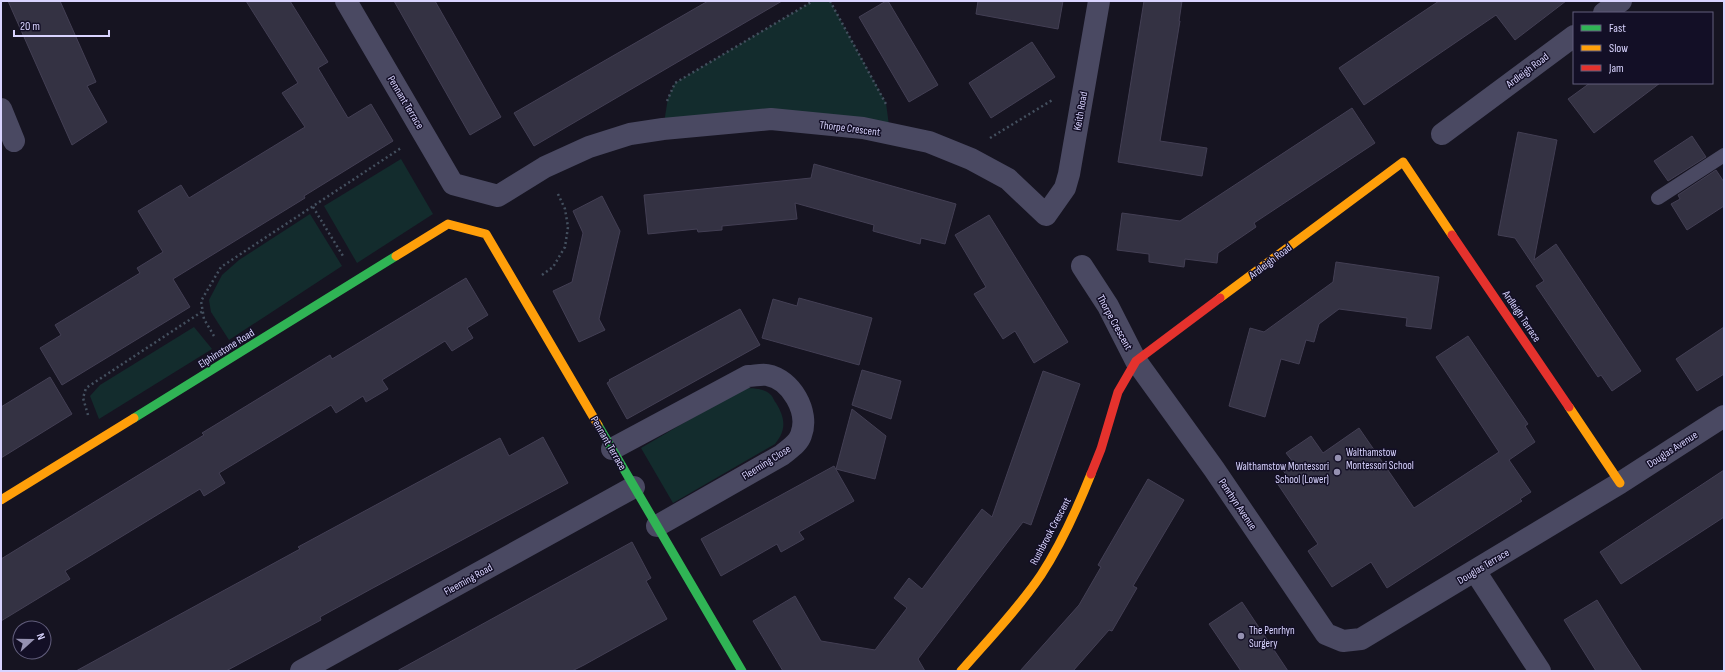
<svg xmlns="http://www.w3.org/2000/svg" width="1725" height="672" font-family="'Sofia Sans Condensed',sans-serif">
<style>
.green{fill:#132c2d}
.building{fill:#343243;stroke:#433f54}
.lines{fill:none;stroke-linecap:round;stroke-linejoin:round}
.path{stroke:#44505f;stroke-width:2.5;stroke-dasharray:2 3;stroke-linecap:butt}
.lane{stroke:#4a4962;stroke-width:14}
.street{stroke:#4a4962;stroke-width:22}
.fast{stroke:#30b455;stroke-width:9}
.slow{stroke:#ff9f0a;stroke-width:9}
.jam{stroke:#e5322d;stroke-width:9}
.poi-dot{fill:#9591b1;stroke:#130f26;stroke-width:1.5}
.labels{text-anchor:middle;stroke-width:3;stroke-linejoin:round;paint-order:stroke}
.street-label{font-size:11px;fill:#d9d4ff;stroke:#130f26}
.poi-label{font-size:11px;fill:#d9d4ff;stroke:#130f26;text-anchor:start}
</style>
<rect width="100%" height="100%" fill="#161421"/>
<g class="green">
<polygon points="813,1 830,1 886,103 890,133 863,128 663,129 668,98 675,83"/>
<polygon points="401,159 433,214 357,263 324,206"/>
<polygon points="310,214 342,266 229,340 211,312 209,300 222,275 239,260"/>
<polygon points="194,327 212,349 99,419 90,396 100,385"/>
<path d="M 743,388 C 752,388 764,388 771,395 C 773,397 774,401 776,403 C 785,418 787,429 775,444 L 673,503 L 641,448 Z"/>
</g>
<g class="building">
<polygon points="8,1 60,1 96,82 87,86 107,122 72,145"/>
<polygon points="246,1 290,1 328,62 318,68 348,118 371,104 393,141 304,196 305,198 173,279 190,307 62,385 40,348 61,335 55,325 140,273 137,268 163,252 138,211 181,185 189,198 305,127 282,93 298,83"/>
<polygon points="394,1 435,1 501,117 470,135"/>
<polygon points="708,1 782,1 534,146 514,113"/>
<polygon points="886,1 888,1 938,85 909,102 859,17"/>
<polygon points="978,1 1063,1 1058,29 976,14"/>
<polygon points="1144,1 1182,1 1179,21 1180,21 1160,141 1207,148 1202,176 1118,162"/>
<polygon points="1439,1 1566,1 1515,40 1496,15 1364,105 1339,68"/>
<polygon points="1032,42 1055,77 991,118 969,83"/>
<polygon points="1590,83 1660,83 1594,133 1568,99"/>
<polygon points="1352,108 1375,143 1254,223 1256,227 1218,253 1217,263 1185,259 1184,267 1149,262 1149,254 1117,250 1122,213 1180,221"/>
<polygon points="1518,132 1557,140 1534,260 1556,244 1641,371 1612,391 1601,375 1598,377 1536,286 1544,281 1515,238 1498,235"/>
<polygon points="1692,136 1706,157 1668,181 1654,161"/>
<polygon points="814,164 956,204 945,244 921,238 920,244 873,231 874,225 795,203 797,219 722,226 722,230 698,232 697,229 648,234 644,195 811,178"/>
<polygon points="1716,170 1724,182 1724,206 1687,230 1671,204 1680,199 1678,195"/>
<polygon points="602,196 620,231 599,319 605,330 579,342 553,291 572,282 583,233 573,211"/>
<polygon points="989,215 1068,342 1034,363 1015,331 1003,339 974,294 986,287 955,235"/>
<polygon points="1336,262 1439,277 1431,329 1406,326 1407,318 1339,309 1319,324 1314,342 1306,340 1299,364 1281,359 1265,417 1229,406 1250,328 1264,332 1333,282"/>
<polygon points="466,278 488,315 467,328 473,338 452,351 445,341 382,380 388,389 366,402 363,396 336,413 331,405 219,473 225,483 204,496 200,489 157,515 65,571 70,579 1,621 1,559 204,435 202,433 330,355 332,359"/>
<polygon points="799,298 872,318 859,365 762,338 773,299 797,306"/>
<polygon points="740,309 760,345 627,419 607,383 610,381 609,380"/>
<polygon points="1724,327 1724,374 1697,391 1676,359"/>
<polygon points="1468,336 1528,424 1525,426 1535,442 1509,460 1531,492 1520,499 1522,501 1387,588 1371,562 1332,587 1308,551 1318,544 1277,483 1287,476 1282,469 1293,462 1286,453 1311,436 1323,453 1359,428 1414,508 1499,452 1436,357"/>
<polygon points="862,370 901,381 891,419 852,405"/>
<polygon points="1043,371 1080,384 1031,525 1023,522 918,659 925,671 783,671 753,621 795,596 821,641 875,650 907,608 894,598 909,578 922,589 982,509 992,517"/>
<polygon points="50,377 72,414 1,458 1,407"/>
<polygon points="852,409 886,436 875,479 836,469"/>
<polygon points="543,437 568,483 371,589 320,617 321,620 226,671 76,671 300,549 298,547 500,438 509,456"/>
<polygon points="834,466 854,501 799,532 804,539 781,552 777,544 721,576 701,539"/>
<polygon points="1724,470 1724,517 1621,584 1600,552"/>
<polygon points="1148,479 1184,500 1133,586 1137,588 1112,631 1109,630 1073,671 1020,671 1079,605 1101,567 1098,565"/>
<polygon points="632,542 651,578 646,581 667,619 584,665 572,671 397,671"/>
<polygon points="1597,600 1625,645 1642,671 1596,671 1564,620"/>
<polygon points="1242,602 1288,671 1241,671 1209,624"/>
</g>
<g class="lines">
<g class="path">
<polyline points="830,1 886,104"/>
<polyline points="667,101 675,83 813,1"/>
<polyline points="990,138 1054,99"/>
<polyline points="313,207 343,256"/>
<polyline points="542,275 553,267 565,247 568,227 565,209 557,192"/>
<polyline points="214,336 204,319 201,301 221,267 401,148"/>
<polyline points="88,415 83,398 86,388 203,311"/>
</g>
<polyline class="lane" points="1658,198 1724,155"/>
<g class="street">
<polyline points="346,1 453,184 498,196 545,167 589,147 630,134 663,129 771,119 863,128 929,142 971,159 1008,179 1046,215 1065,188 1069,174 1099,1"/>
<polyline points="1604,13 1621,1"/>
<polyline points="1,109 14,141"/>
<polyline points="1442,134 1574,36"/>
<polyline points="1082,266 1108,306 1136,361 1214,469 1326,634 1343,641 1361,639 1620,483 1724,416"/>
<path d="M 612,449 L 748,376 C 754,376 761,374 767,375 C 791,379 810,412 801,435 C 798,444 789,449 782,455 L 657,526"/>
<polyline points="1475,571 1540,671"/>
<polyline points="301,671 634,487"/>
</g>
<g class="fast">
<polyline points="134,418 396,256"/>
<polyline points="598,425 742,671"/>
</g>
<g class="slow">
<polyline points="396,256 448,224 486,234 598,425"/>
<polyline points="1220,298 1403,162 1452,235"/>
<polyline points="1569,407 1620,483"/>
<polyline points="1,500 134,418"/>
<path d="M 961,671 C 988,640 1018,609 1041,575 C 1062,543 1077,509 1091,474"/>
</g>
<g class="jam">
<polyline points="1452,235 1569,407"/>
<polyline points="1091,474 1101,449 1118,392 1136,361 1220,298"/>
</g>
</g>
<g class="poi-dot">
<circle cx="1338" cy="458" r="4"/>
<circle cx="1337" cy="472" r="4"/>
<circle cx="1241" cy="636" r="4"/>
</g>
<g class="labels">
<g class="street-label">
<text transform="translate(1527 70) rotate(-37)" y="4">Ardleigh Road</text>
<text transform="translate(406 102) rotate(59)" y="4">Pennant Terrace</text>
<text transform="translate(1080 111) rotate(-80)" y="4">Keith Road</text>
<text transform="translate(850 128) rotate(7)" y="4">Thorpe Crescent</text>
<text transform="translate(1270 261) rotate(-37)" y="4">Ardleigh Road</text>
<text transform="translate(1522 316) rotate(56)" y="4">Ardleigh Terrace</text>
<text transform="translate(1115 322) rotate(61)" y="4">Thorpe Crescent</text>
<text transform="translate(226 348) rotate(-32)" y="4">Elphinstone Road</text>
<text transform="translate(609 443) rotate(60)" y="4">Pennant Terrace</text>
<text transform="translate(1672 449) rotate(-33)" y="4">Douglas Avenue</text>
<text transform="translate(766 462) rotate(-32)" y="4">Fleeming Close</text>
<text transform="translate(1238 504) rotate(56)" y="4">Penrhyn Avenue</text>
<text transform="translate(1050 531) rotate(-62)" y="4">Rushbrook Crescent</text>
<text transform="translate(1483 566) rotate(-31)" y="4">Douglas Terrace</text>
<text transform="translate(468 579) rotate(-29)" y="4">Fleeming Road</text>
</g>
<g class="poi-label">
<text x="1346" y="456">Walthamstow<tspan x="1346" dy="13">Montessori School</tspan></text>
<text x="1329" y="470" text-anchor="end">Walthamstow Montessori<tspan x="1329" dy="13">School (Lower)</tspan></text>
<text x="1249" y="634">The Penrhyn<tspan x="1249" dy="13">Surgery</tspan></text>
</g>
</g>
<rect width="1725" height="672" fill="none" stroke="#d9d4ff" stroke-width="4"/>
<rect x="1573" y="12" width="140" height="72" fill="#130f26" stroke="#625e7d"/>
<rect x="1581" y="25" width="20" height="6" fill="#30b455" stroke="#625e7d"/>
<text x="1609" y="32" font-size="12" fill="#d9d4ff">Fast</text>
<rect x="1581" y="45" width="20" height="6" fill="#ff9f0a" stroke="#625e7d"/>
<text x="1609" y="52" font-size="12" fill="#d9d4ff">Slow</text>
<rect x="1581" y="65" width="20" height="6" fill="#e5322d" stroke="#625e7d"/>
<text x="1609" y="72" font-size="12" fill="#d9d4ff">Jam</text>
<g transform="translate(32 640) rotate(69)"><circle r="19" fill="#130f26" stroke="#625e7d"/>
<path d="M0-3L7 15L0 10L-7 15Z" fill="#9591b1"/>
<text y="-6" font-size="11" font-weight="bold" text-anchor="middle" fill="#d9d4ff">N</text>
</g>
<path d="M14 30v6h95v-6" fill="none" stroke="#d9d4ff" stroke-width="2"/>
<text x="20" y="30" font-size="12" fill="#d9d4ff" stroke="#130f26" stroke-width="3" paint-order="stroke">20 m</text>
</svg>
